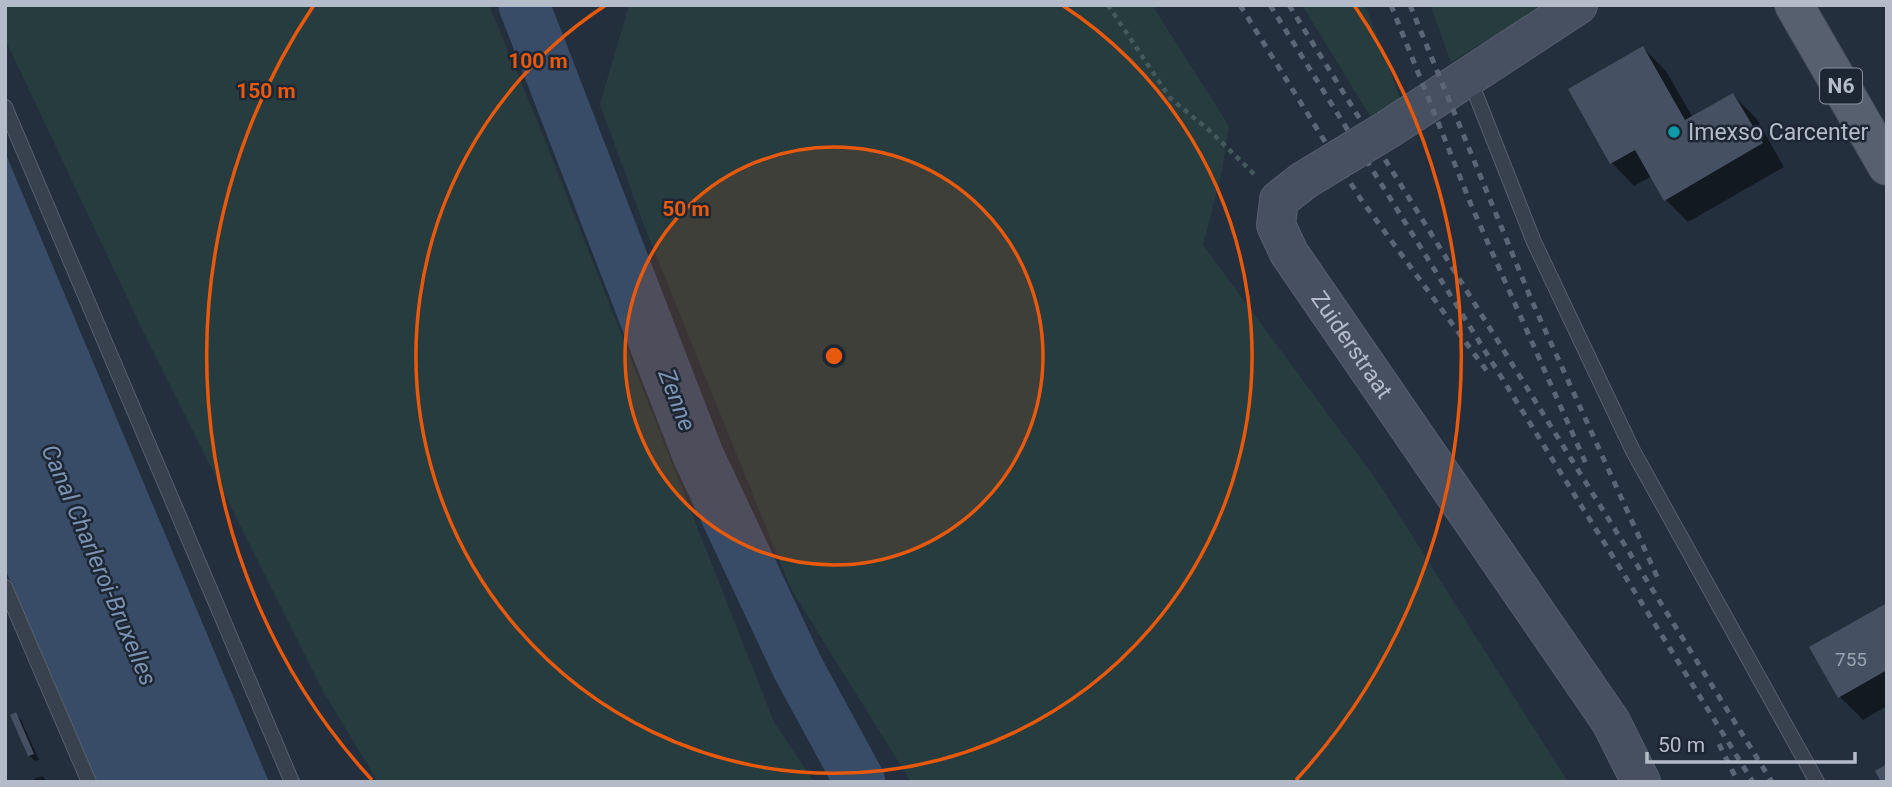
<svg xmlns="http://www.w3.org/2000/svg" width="1892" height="787" font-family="Roboto,sans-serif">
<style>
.green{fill:#263c3f}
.water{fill:#394c67}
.shadow{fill:#0007}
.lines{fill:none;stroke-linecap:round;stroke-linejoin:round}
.river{stroke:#394c67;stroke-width:51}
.building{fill:#455162}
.lane-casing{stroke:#565f6c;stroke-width:16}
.secondary-casing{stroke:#565f6c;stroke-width:40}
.primary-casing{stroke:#414a57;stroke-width:40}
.path{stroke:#44595c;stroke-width:4.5;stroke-dasharray:5 5;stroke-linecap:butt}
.lane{stroke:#38414e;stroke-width:14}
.secondary{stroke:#465061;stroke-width:38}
.primary{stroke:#56606e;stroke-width:38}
.rail{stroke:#5a6575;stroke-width:5;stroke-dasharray:7 7;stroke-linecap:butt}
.secondary-bridge-casing{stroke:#565f6c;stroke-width:40;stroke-linecap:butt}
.secondary-bridge{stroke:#465061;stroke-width:38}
.ring{fill:none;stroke:#e8590c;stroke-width:3.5}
.culture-dot{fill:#0f9aa8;stroke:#1d2633;stroke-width:2.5}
.labels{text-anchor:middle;stroke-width:5;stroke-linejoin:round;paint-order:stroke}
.number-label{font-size:19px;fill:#98a1af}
.shield{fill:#1d2633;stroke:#878f9c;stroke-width:2}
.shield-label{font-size:21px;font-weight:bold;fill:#b4bcc9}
.poi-label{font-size:23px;fill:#b4bcc9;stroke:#1d2633;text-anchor:start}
.street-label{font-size:23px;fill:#b4bcc9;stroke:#1d2633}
.water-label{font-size:24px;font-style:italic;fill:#7c92b1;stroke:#1d2633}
.centre{fill:#e8590c;stroke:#1d2633;stroke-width:3.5}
.ring-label{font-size:21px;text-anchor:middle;font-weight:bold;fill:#e8590c;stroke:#1d2633;stroke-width:5;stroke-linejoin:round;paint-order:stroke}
</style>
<rect width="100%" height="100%" fill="#242f3e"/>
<g class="green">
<polygon points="5,5 489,5 540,128 774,722 814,782 378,782 324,693 142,329 5,39"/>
<polygon points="629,5 1152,5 1229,126 1221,176 1203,245 1378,482 1568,782 911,782 791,589 643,223 600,104"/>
<polygon points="1302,5 1365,5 1401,100 1370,116"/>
<polygon points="1430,5 1545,5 1451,62"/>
</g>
<polygon class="water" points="5,152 269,782 97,782 5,569"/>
<g class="shadow">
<polygon points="1643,48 1666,71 1693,118 1733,95 1756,118 1784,167 1688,222 1666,200 1652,176 1634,186 1612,163"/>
<polygon points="1887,605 1887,706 1863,720 1840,697"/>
<polygon points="16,715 21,720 39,760 35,761 29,755"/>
<polygon points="42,776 48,782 35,782 34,779"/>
</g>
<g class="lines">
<polyline class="river" points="524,5 698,455 798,668 860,782"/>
</g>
<g class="building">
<polygon points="1643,46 1685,120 1733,93 1763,143 1664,201 1635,150 1610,164 1568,89"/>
<polygon points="1887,603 1887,670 1838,698 1809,647"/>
<polygon points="16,712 34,754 28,756 10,715"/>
<polygon points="1887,764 1887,782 1881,782 1875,771"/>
</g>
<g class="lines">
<defs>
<g id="lane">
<polyline points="1470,80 1534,242 1633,451 1817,782"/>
<polyline points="5,107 292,782"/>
<polyline points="5,587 89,782"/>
</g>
<g id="secondary">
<polyline points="1390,128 1578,5"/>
<path id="s1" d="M 1303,181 L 1279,200 L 1276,225 L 1289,253 L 1611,722 L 1641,782"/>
</g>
<polyline id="primary" points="1794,5 1887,166"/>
</defs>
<use href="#lane" class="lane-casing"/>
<use href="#secondary" class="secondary-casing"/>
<use href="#primary" class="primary-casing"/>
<polyline class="path" points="1108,5 1170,98 1210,131 1257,177"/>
<use href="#lane" class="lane"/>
<use href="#secondary" class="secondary"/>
<use href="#primary" class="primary"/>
<g class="rail">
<polyline points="1240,5 1360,198 1489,374"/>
<polyline points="1270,5 1753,782"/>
<polyline points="1289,5 1772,782"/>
<polyline points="1391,5 1472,207 1587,466"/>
<polyline points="1410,5 1531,299 1660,583"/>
<polyline points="1719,744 1738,782"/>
</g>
<defs>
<polyline id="secondary-bridge" points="1303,181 1390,128"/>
</defs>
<use href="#secondary-bridge" class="secondary-bridge-casing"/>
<use href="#secondary-bridge" class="secondary-bridge"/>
</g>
<circle cx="834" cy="356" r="209" fill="#e8590c" fill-opacity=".12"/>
<g class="ring">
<circle cx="834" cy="356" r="209"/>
<path d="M1062 5A418 418 0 1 1 606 5"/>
<path d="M372 780A627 627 0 0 1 314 5M1354 5A627 627 0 0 1 1296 780"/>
</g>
<circle class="culture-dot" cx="1674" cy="132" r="7"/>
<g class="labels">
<g class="number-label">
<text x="1851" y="666">755</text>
</g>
<rect class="shield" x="1820" y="68.5" width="42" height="35" rx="5"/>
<g class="shield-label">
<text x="1841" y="93">N6</text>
</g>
<g class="poi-label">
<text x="1688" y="140">Imexso Carcenter</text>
</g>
<g class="street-label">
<text dy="8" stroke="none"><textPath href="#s1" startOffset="198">Zuiderstraat</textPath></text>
</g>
<g class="water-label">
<text transform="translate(677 400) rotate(69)" y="8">Zenne</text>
<text transform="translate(99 565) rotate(67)" y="8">Canal Charleroi-Bruxelles</text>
</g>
</g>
<circle cx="834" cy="356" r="10" class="centre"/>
<g class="ring-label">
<text x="538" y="68">100 m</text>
<text x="266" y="98">150 m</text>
<text x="686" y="216">50 m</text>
</g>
<rect width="1892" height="787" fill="none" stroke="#b4bcc9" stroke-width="14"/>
<path d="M1647 752v10h208v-10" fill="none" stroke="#b4bcc9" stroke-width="3.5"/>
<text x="1658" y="752" font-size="21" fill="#b4bcc9" stroke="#1d2633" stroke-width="5" paint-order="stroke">50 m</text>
</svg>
